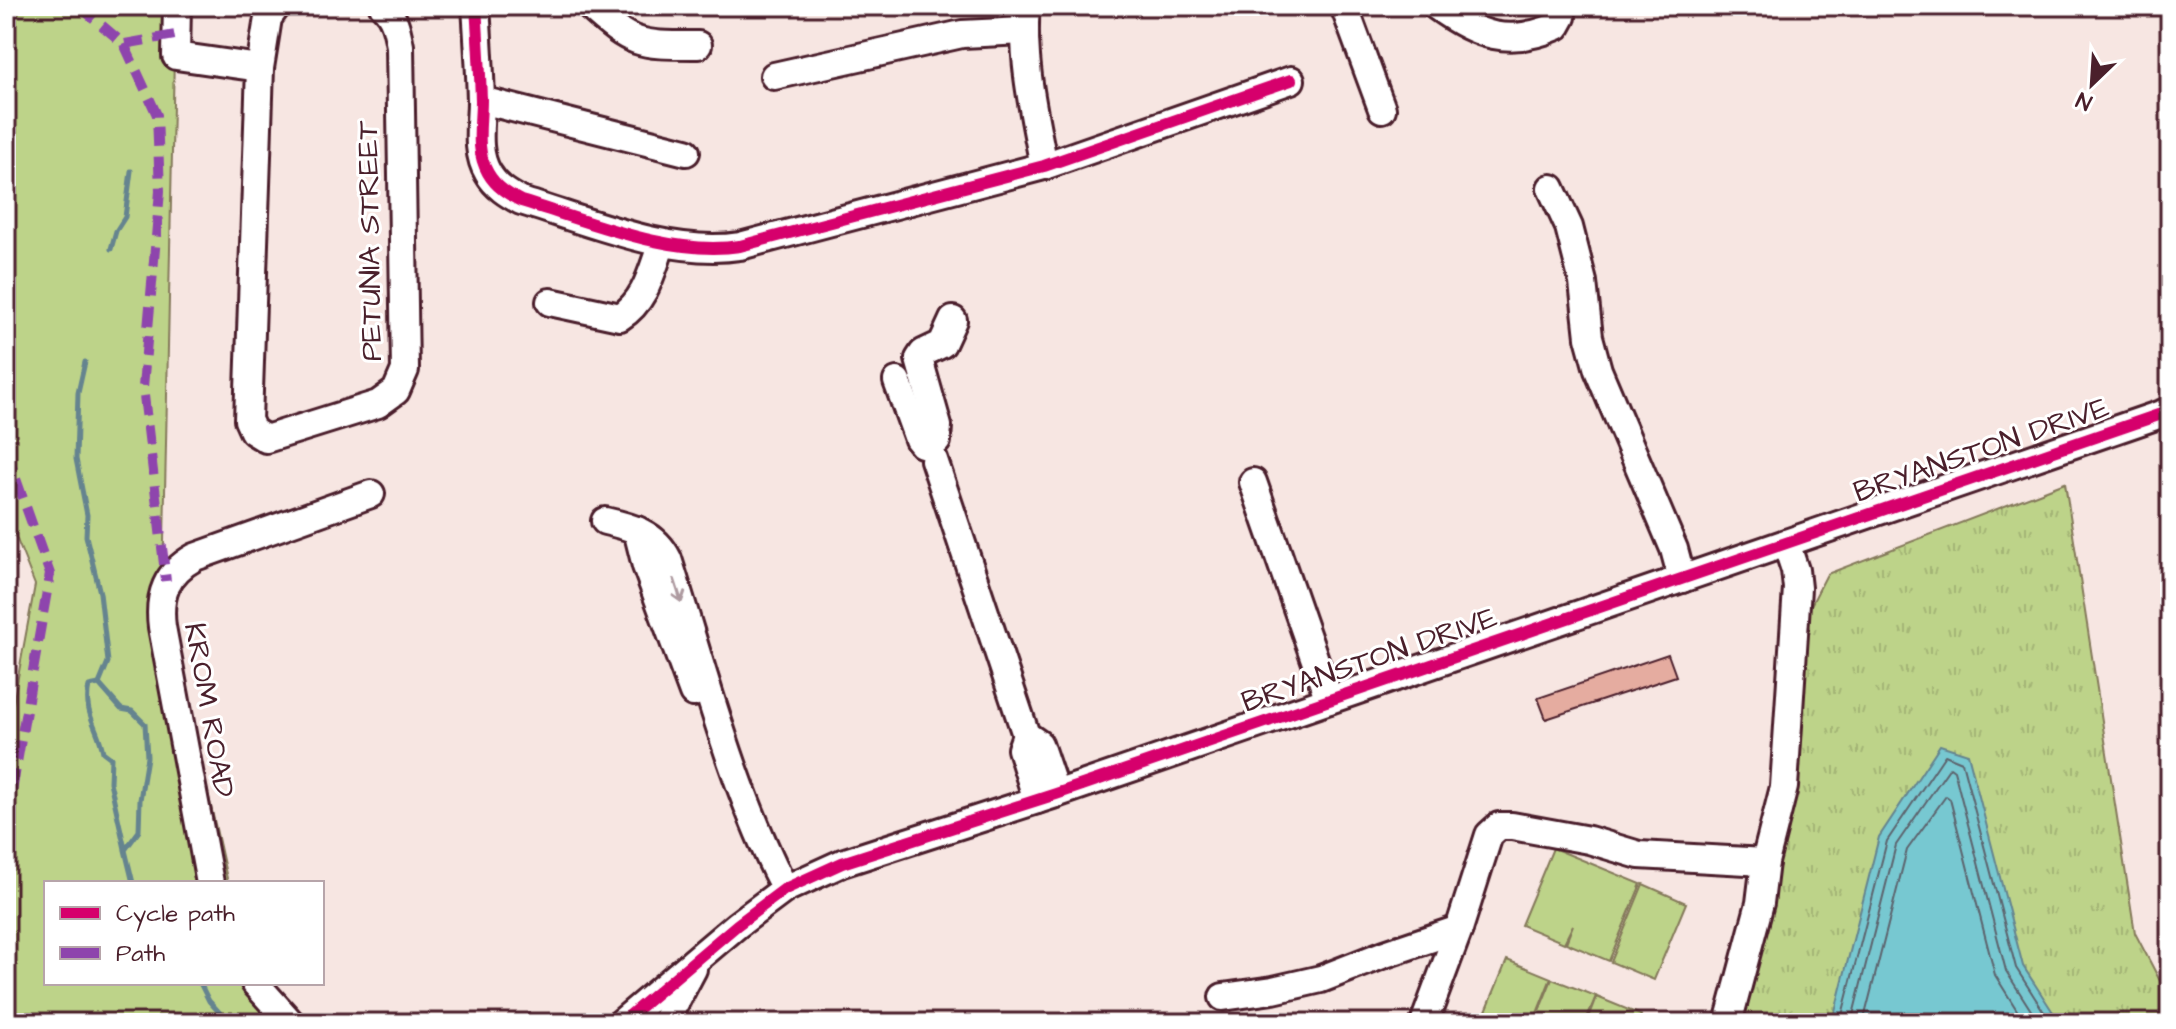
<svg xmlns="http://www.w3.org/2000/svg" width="2176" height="1029" font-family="'Architects Daughter',sans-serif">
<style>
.grass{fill:url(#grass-tufts);stroke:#84795a;stroke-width:2}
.park{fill:#bdd389;stroke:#84795a;stroke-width:2}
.water{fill:#77c8d1;stroke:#65848f;stroke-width:2}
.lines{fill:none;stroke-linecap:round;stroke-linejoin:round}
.shore{stroke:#5c636d;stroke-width:2}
.stream{stroke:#65848f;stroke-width:5}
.building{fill:#e5aca0;stroke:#4a1f2b;stroke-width:2}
.minor-casing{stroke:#4a1f2b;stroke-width:32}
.minor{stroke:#fff;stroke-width:26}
.quiet{stroke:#8e44ad;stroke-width:10;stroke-dasharray:20 10;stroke-linecap:butt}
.cycleway-casing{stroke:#fff;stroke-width:17}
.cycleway{stroke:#d6006c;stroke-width:12}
.oneway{stroke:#ae9aa0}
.labels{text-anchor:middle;stroke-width:6;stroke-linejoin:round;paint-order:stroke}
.street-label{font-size:30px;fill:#4a1f2b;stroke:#fff}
</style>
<defs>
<pattern id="grass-tufts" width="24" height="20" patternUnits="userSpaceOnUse" patternTransform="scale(2)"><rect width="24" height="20" fill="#bdd389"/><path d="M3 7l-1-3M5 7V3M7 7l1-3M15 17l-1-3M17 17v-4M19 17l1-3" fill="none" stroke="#a4b576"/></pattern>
</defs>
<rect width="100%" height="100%" fill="#f7e6e2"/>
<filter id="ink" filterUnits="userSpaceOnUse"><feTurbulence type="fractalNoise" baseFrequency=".0125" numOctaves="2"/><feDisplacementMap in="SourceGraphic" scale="16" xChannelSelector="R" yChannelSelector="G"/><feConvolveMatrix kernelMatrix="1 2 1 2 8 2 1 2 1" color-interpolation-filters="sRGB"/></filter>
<g filter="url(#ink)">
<polygon class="grass" points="2065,483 2135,933 2170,1000 2170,1023 1742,1023 1792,783 1808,611 1827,574"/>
<g class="park">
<polygon points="6,6 175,6 163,590 228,883 46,883 46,983 256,983 293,1023 6,1023 6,742 35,585 6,512"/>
<polygon points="1553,848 1641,884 1609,961 1566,943 1573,925 1564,943 1521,925"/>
<polygon points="1643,884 1686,903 1654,980 1611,962"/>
<polygon points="1507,960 1551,978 1533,1023 1481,1023"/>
<polygon points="1552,979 1596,996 1585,1023 1534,1023"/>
<polygon points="1597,997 1641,1015 1638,1023 1587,1023"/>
</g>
<polygon class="water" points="1940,745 1968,754 2023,966 2060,1023 1832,1023 1879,837"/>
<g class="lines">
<g class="shore">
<polyline points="1840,1023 1887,841 1945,755 1962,762 2016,968 2051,1023"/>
<polyline points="1851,1023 1896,845 1950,767 1954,770 2006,971 2039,1023"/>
<polyline points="1863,1023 1907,850 1946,796 1950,799 1995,975 2025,1023"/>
</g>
<g class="stream">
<polyline points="111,249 116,231 125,217 131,171"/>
<polyline points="85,362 78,393 76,459 87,515 86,536 100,593 108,662 99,684 121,709 132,711 145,724 147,757 140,800 139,831 125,850 133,883"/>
<path d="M 99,684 L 89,686 C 83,714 98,726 103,752 L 111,758 L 110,782 L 125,849"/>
<polyline points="200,983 209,1001 229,1023"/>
</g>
</g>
<polygon class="building" points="1668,654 1676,676 1546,719 1538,698"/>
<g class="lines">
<defs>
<g id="minor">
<polyline points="177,6 176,56 260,68"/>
<path d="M 277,6 L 268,18 L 260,68 L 248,420 L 253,431 L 266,439 L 378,404 L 396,391 L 405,370 L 400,46 C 397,30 395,17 383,6"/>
<path d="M 476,6 C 478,37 480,69 481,100 C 481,124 475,151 488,173 C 496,187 508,194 521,201 C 588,221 671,257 740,246 L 1044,166 L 1291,80"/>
<path d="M 589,6 C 633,46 639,45 698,45"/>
<path d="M 1026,6 C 1021,59 1034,114 1044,166"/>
<polyline points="1344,6 1382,109"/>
<path d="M 1436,6 C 1477,36 1509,47 1557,26 L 1562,17 L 1559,6"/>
<polyline points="774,76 962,34 1024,31"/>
<polyline points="481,100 686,152"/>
<polyline points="1551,188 1569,227 1583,282 1589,337 1598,370 1674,549 1682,579"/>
<path d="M 550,302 L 620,317 C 646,301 652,270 662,243"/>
<polyline points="897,381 918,439 922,444"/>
<polyline points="937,441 938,426 919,359 923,353 942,344 953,320"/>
<polyline points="934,460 1026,735 1039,744 1056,794"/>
<polyline points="1253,482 1329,700"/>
<path d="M 605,521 C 632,527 655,533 668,559 C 702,666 733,790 785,889"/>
<polyline points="637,530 646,566 693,693"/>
<polyline points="1026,735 1021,749 1037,800"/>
<path d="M 210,883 L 162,627 C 158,595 166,573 195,557 L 371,494"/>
<polyline points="255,983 291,1023"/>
<polyline points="1223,997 1273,990 1321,979 1385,954 1459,929"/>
<polyline points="621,1023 737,925 785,889 842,863 1056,794 2170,411"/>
<polyline points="667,1023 668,1016 693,969"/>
<polyline points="1424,1023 1459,929 1489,835 1499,826 1512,826 1589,840 1639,855 1765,862"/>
<polyline points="1728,1023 1760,903 1765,862 1784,787 1797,588 1795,570 1786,543"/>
</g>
</defs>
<use href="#minor" class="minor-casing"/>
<use href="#minor" class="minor"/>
<g class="quiet">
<polyline points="79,6 124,44 175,35"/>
<polyline points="124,44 157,115 160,191 143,387 166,581"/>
<polyline points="6,451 50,574 6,825"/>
</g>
<defs>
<g id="cycleway">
<path d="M 476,6 C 478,37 480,69 481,100 C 481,124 475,151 488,173 C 496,187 508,194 521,201 C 588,221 671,257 740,246 L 1044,166 L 1291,80"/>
<polyline points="621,1023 737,925 785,889 842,863 1056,794 2170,411"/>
</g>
</defs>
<use href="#cycleway" class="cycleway-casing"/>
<use href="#cycleway" class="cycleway"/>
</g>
<defs><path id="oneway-shaft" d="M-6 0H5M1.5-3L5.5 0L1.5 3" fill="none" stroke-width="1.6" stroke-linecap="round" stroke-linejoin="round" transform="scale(2)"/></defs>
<use class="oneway" href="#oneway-shaft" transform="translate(678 591) rotate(72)"/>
</g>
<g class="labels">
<g class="street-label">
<text transform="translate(369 241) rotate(-91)" y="10">PETUNIA STREET</text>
<text transform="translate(1981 449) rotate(-19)" y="10">BRYANSTON DRIVE</text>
<text transform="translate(1369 659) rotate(-19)" y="10">BRYANSTON DRIVE</text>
<text transform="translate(210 710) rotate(80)" y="10">KROM ROAD</text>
</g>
</g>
<rect width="2176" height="1029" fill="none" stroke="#fff" stroke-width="32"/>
<rect x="16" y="16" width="2144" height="997" fill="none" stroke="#4a1f2b" stroke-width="3" filter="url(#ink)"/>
<rect x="44" y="881" width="280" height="104" fill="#ffffff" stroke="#b7a5aa" stroke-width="2"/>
<rect x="60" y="907" width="40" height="12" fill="#d6006c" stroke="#b7a5aa" stroke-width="2"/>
<text x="116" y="921" font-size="24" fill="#4a1f2b">Cycle path</text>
<rect x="60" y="947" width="40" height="12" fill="#8e44ad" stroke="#b7a5aa" stroke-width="2"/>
<text x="116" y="961" font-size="24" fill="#4a1f2b">Path</text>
<g transform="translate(2092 84) rotate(205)" stroke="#ffffff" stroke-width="6" paint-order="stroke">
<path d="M0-6L14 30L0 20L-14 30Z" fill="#4a1f2b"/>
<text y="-12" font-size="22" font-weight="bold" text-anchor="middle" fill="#4a1f2b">N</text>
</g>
</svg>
